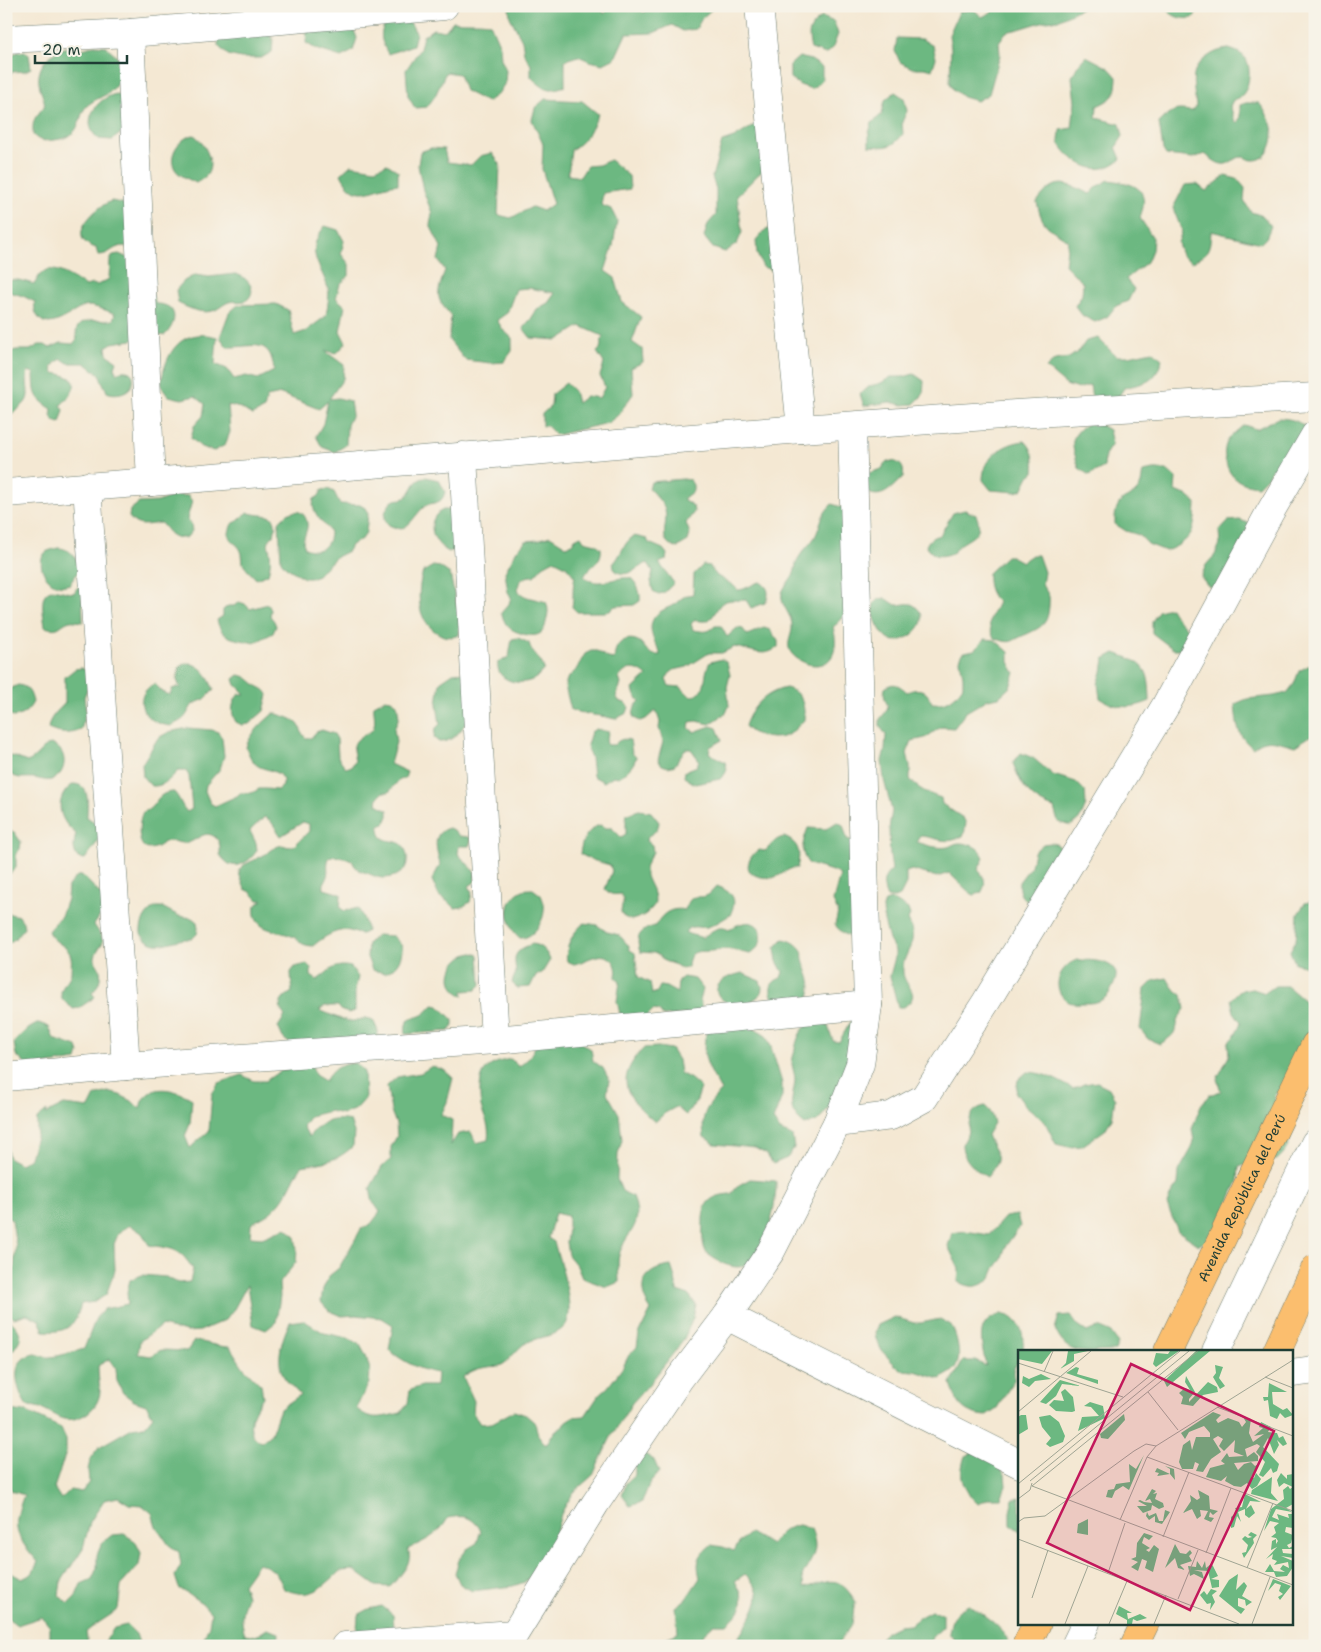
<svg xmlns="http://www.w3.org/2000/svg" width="1321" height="1652" font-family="'Shantell Sans',sans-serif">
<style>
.forest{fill:#6cb881;stroke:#467a5a}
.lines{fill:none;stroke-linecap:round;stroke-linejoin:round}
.minor-casing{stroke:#6a796c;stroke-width:29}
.highway-casing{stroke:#6a796c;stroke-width:29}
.minor{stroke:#fff;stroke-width:28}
.highway{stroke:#fbbe6e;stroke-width:28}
.labels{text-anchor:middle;stroke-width:5;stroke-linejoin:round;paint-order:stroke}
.street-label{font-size:14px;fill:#1f3d34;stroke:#f7f3e8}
.inset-road{fill:none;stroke:#9fa493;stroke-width:1}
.view{fill:#c2185b;fill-opacity:0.15;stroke:#c2185b;stroke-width:2.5}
.inset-edge{fill:none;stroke:#1f3d34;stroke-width:2.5}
</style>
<rect width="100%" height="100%" fill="#f7f3e8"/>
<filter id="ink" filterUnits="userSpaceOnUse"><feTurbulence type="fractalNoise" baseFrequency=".02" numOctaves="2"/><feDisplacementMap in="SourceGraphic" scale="10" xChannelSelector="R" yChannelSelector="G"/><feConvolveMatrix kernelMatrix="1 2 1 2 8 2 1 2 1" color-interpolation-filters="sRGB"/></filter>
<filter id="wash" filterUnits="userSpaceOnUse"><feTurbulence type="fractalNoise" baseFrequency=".0096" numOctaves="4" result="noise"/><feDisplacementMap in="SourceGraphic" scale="20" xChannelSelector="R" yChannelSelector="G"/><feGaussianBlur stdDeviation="1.12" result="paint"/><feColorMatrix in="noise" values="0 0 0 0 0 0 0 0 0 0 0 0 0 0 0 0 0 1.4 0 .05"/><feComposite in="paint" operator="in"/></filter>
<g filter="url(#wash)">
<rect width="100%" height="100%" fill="#f4e8d3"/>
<g class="forest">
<path d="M 509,6 L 601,6 L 604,14 L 611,6 L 637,6 L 644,13 L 649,6 L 708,6 L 712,9 L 702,18 L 696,29 L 683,31 L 672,25 L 653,33 L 626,34 L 615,58 L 603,64 L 590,61 L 578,56 L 565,60 L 565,86 C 548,92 544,89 531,77 L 531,65 L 524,53 L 522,40 L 510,17 Z"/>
<polygon points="995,6 1085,6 1058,20 1045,21 1019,29 1006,32 999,42 1000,55 989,94 977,101 963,97 953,89 950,83 951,48 949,35 959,12 973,9 982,17 992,12"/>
<path d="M 1163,6 L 1201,6 L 1193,18 C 1179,20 1172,16 1163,6 Z"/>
<path d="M 822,17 L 834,22 L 838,34 L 833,47 L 826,54 L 811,49 C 807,32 809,27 822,17 Z"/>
<path d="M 387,19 L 410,22 L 416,33 L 413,45 L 388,54 C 380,39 379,34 387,19 Z"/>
<path d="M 453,21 C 466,23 477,21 490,23 L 500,46 L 501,59 L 506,70 L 505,83 L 498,94 L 487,102 L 465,91 L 459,74 L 446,72 L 435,96 L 427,107 L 415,108 L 408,96 L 406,70 L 420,49 L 423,36 L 433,29 L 445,31 Z"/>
<polygon points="352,25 357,38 353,51 341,57 316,49 306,43 307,30"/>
<polygon points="265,29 273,39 272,52 261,58 241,58 228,55 218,46 219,33"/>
<polygon points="897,38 922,39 933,46 936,58 932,70 925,68 912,68 900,62 895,51"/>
<path d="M 94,45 L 106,46 C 110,50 117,55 119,61 C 121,70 119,83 112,90 C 105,97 93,99 86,107 C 83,110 82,114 81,117 C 76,134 70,138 54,140 C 44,141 40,142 33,135 C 33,126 32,120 39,113 C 39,113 43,107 44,107 C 46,100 41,94 40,88 C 34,66 50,52 70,46 C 79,51 85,49 94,45 Z"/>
<path d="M 1229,49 C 1235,51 1242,53 1246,59 C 1252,69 1249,91 1240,97 C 1240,98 1233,100 1233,100 L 1230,106 C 1233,112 1232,118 1237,123 L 1240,118 L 1240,105 L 1246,103 L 1259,103 C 1270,117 1278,133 1269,150 C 1266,156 1261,160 1254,160 C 1249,160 1247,158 1243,157 C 1238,157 1235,159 1232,161 C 1222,169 1213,160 1205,154 L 1193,158 L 1166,155 L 1163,150 L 1159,123 C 1165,117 1171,110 1180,110 C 1184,110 1188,111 1193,111 L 1196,106 C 1194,86 1188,71 1206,58 C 1214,52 1219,50 1229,49 Z"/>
<polygon points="25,51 29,55 31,68 25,71 12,72 6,80 6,57 18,52"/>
<path d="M 1086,56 L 1109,68 L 1117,77 C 1116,96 1114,98 1097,106 L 1096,118 L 1120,124 L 1123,136 L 1116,147 L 1121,159 C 1103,173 1089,171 1071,157 C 1067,154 1061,147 1059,142 C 1059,138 1060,133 1060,130 L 1072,128 L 1075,102 L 1072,77 L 1078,65 Z"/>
<polygon points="799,57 811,60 822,67 822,80 812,89 800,85 790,78 790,65"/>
<path d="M 895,92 L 904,98 L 907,111 L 902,122 L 903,134 C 891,149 887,147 869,146 L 869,133 L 872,123 L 882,114 L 885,100 Z"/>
<path d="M 117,94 L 123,97 L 124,131 L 112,140 L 99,139 C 79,124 96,97 117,94 Z"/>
<path d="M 545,99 L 582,101 L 598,114 C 592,130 585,141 571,150 L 568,175 L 580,177 L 587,166 L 599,165 L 610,160 L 629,176 L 630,189 L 603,193 L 601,205 L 611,209 L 617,221 L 613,246 L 605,271 L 615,278 L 622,302 L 641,317 L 632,342 L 642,349 L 643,362 L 631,368 L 633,394 L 618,415 L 608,423 L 556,435 L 547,426 L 542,426 L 542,414 L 551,406 L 552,394 L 566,383 L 574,391 L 577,403 L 586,396 L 599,398 L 605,387 L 600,376 L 604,363 L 597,352 L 600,349 L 603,336 L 580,326 L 558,340 L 531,338 L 523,328 L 531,319 L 537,309 L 548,303 L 555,293 L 529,288 L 516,289 L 507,313 L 497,320 L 503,330 L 512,338 L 512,351 L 504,362 L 491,363 L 465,360 L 449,340 L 451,315 C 433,297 438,293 445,270 L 438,260 L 441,247 L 430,225 L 432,213 L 423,190 L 418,165 L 420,152 L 431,148 L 444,149 L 447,162 L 471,165 L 480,156 L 492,153 L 500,164 L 498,215 L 511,218 L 532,207 L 543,211 L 553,204 L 542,169 L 543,144 L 532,120 L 535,108 Z"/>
<path d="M 755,125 L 767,125 L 765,169 C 754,177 747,187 737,195 L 742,232 L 737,244 L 725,252 L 713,248 L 704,237 L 708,224 L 716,215 L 716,189 L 712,177 L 722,142 L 734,138 Z"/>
<path d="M 194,135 C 205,143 216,164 206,176 C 203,179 199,181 196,183 C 189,179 179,176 175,169 C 167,155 180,137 194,135 Z"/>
<path d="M 387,164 L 398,171 L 398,184 C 373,186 356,206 341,174 L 351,165 L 375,169 Z"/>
<path d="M 1225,176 L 1237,179 L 1245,188 L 1244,201 L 1251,212 L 1263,216 L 1271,226 L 1266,238 L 1261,243 L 1211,231 C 1210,248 1209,254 1192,262 L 1182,256 L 1178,243 L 1182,231 L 1173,208 L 1185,185 L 1197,184 L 1206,191 Z"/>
<path d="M 1109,180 C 1135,184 1151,187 1140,218 L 1153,238 L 1152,250 L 1147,262 L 1126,279 L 1134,289 L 1128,301 L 1116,306 L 1107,317 L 1095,322 L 1083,316 L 1075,306 L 1082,295 L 1083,283 L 1065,265 L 1068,240 C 1048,227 1042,227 1037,202 C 1056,176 1065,183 1090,194 L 1098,186 Z"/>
<path d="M 112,201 L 125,204 L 131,247 C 112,243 113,255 98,255 L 96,248 C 93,247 88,245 85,242 C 72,229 100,204 112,201 Z"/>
<path d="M 325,226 L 338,230 L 344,241 L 341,254 L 349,264 L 349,276 L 340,284 L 336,298 L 345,306 L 340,331 L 346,343 L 337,353 L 325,351 L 344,365 L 343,379 L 329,399 L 338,398 L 350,401 L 352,414 L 347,425 L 346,445 L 335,452 L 322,447 L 316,436 L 323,424 L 328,401 L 319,409 L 281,394 L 267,397 L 264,409 L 252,415 L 241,408 L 228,405 L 230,432 L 225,445 L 214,451 L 201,447 L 191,438 L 194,426 L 203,416 L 205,404 L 195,396 L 182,399 L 169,396 L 161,386 C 165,352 181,327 217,337 L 215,364 L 227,369 L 234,379 L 246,376 L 258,379 L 274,371 C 271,335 251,348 227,347 L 220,337 L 229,313 L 238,305 L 276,304 L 288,310 L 294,335 L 306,331 L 326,316 C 327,308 330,296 328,288 C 320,263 304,252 325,226 Z"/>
<polygon points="778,227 775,271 763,267 757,254 756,240 765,230"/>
<path d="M 119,254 L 137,262 L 156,304 C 178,304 178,322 165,335 L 112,343 L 106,347 L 107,354 L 117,361 L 115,367 L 116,373 C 123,369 135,370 133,381 C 132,393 115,396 107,392 C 105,385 101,382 100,375 L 85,363 L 68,363 L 62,359 L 56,362 L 52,367 L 54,373 C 58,374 62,374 66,376 C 84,382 68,398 61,405 L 64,410 L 60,423 L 54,421 L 51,416 L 52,409 C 33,397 35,393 34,373 L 28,371 C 26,382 28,386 28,395 C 28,405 13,412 6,418 L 6,353 L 16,350 L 30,350 L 39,345 L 45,345 L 50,348 L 61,343 L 73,344 L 77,339 C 71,315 100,322 113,320 L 115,314 C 109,311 94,306 88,306 C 76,306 51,335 38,317 C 35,312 34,308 35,302 L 23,296 L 6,291 L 6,282 C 15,277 25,282 34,284 C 37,281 38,277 41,274 C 52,261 76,281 86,286 L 92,284 L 97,285 L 109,279 L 110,261 L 113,255 Z"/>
<path d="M 235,274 C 246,276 258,289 248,299 C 242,304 235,300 229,302 C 223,304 218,310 212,311 C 201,314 188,308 178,303 L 176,290 L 184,281 L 195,275 L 209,277 Z"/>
<path d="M 1098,338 L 1116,356 L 1129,356 L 1152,351 L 1162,359 C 1155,384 1146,382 1124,388 L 1117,399 L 1092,398 L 1090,385 L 1078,389 L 1066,385 L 1046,368 L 1055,360 L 1069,358 L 1079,351 L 1086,341 Z"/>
<polygon points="914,374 924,381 923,395 914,404 903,405 890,402 864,406 860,394 870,386 881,383 891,377 903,377"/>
<path d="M 1278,418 C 1295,419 1300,421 1310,433 L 1297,465 L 1271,469 L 1268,476 L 1258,486 C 1242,484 1230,480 1226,462 C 1224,455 1224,449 1227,442 C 1231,435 1238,430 1244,425 L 1256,429 Z"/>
<path d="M 1087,424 L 1099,424 L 1109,430 L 1112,444 L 1105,455 L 1104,467 L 1089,475 L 1079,468 C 1073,447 1066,438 1087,424 Z"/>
<path d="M 1025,441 C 1034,450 1035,460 1034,472 L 1029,476 L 1022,490 L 1016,492 L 991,490 L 983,480 C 983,457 1004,443 1025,441 Z"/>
<path d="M 891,461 C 901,462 905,468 903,477 C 893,486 885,498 871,494 L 864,483 L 865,476 L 869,473 L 882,469 L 885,463 Z"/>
<path d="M 1154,470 L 1167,470 L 1176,478 L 1175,491 L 1186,495 L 1196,503 C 1195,531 1193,540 1166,551 L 1148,544 L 1139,535 L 1126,531 L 1115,524 C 1114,490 1134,504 1141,484 C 1142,480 1142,475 1143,472 Z"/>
<path d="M 426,477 L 439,480 L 445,492 C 441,507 433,500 424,507 C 415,515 412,524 401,529 C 398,528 392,527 389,525 C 381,519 386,506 393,501 C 398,498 403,501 407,496 C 415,488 412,481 426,477 Z"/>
<path d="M 683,479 L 690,480 L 693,485 L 693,491 L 683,499 L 693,506 L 694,512 L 686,523 L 690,534 L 688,541 L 676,548 C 656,540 669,527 665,510 C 664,503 653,494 649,488 L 651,482 Z"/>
<path d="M 328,489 L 334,492 L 340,504 L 360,505 L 365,508 L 368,514 L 366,532 L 363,538 L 351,545 L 348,551 L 336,557 L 316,576 L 310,578 L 304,578 L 286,567 L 281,561 L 279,522 C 287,511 304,505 307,523 C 308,530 304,535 303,542 L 305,548 C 319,554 330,547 330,532 C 323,522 310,512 314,499 L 319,496 L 322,490 Z"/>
<path d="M 175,495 L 188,496 L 192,501 L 187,519 L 191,524 L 192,531 L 186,538 C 171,539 169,532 161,523 C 148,524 138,529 129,517 L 130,510 L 139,503 L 158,502 Z"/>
<path d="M 832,504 L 844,508 L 853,571 L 842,594 C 849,610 847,616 833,627 C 839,647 834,670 808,664 C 803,662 796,659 792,654 C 785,645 791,638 792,629 C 794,615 779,606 782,593 C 784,586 791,580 794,573 C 796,569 795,563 798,559 C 802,551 810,545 815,537 C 822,523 819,517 832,504 Z"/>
<path d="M 443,510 L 449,510 L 455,513 L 459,544 L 454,550 L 449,552 C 432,544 424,519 443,510 Z"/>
<path d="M 965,510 L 976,515 C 987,540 961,537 953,553 C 941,557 934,558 926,546 C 929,539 932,537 940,535 L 953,513 Z"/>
<path d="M 247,512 C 263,519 280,508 274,535 C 265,543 269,544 270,553 C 271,559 270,568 268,574 L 256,579 C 252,574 245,569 243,563 C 242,559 243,555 241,551 C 237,540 223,543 232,524 L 238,521 Z"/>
<polygon points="1240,520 1250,524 1221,584 1209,587 1201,577 1206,565 1215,555 1220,544 1219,531 1228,521"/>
<path d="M 550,536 L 566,546 L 572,544 L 575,539 L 581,536 L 584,541 L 596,544 L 601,548 C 603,563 589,565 584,577 C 599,589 613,576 631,578 C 637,584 641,592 640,601 L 634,605 L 615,606 L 610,611 L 604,612 L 577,612 L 572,607 C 574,596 572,587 575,577 L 566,566 L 554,560 L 543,566 L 534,576 C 519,575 513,590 523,595 C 527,598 541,600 546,602 C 549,609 548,615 546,622 C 544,636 535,637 523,634 C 517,632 510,630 506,624 C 504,621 503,617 501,613 L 509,604 L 511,597 L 508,592 L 505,572 L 517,550 L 526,541 L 538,540 Z"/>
<path d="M 634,536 L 647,539 L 649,543 L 663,549 L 667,554 L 666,560 L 659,563 L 674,583 L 664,593 L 658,594 L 653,591 L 651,581 L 653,571 L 648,563 C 636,567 627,580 615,570 L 613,564 C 621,556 623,543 634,536 Z"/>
<path d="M 58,548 C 69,548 80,558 78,570 C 77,576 72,579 70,584 C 66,585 62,586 58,585 C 45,582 35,562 46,552 C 49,550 55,549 58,548 Z"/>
<path d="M 1032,555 L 1038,555 L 1044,572 L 1042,584 C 1043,588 1046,590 1048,594 C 1050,597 1049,602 1049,605 C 1048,624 1042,627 1027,634 C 1009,641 1014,645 994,638 C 985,622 992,616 998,602 C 990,595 987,584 988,573 L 1006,556 L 1011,556 L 1022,562 Z"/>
<path d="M 703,565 L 709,566 L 717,576 L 733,585 L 738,590 C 745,590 752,584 760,582 C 769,587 770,594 765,603 L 751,608 L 746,600 C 740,601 732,599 726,601 C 712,606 718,626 695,620 L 691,624 L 693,630 C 703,631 707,634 715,626 L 721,626 L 727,637 L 737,628 L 743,629 L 747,635 L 764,628 L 770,630 L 778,641 L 778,647 C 763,659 751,649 734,647 L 722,653 L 709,653 L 687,667 L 674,670 L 669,674 L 666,680 L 669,686 L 681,687 L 690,696 C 709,696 702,675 710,662 L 722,659 L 727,663 L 730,675 L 727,687 L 729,706 L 726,713 L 710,724 L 697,721 L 690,722 L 689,728 L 694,732 L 711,726 L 717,728 L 722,740 L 710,747 L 709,753 L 725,762 L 727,769 L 725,774 L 720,779 L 695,784 L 684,777 L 685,771 L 697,766 L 699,760 L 691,749 L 685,749 L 675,765 L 668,767 L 662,765 L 658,760 L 663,742 L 659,728 L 660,722 L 656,710 L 646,719 L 640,721 L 634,718 C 633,710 634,707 640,701 L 635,696 L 633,689 L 647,676 C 637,667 627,666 619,678 L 621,684 L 616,696 L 619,701 L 625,703 L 629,707 L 627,713 L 615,719 C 600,715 586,715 571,710 L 565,686 L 567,679 L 576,670 L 585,654 L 591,651 L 597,651 L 608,658 L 614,659 C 615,655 615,650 617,647 C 622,638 634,637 641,643 C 644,646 646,650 649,652 C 652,655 656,655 660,655 C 660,648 655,645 653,638 C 647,620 656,612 672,606 C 676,604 678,601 682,598 C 685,596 689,595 693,594 L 694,574 Z"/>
<path d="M 433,566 L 440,567 L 450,574 L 457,607 L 461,611 L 459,635 C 443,642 425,627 421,611 C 418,600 419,583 423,572 Z"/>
<path d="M 82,584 L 83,622 C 80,622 73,620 70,621 C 59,624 61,632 45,627 C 44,615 36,587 57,590 C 63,591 68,593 74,593 L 77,588 Z"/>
<path d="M 885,598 L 896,605 C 901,605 906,603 911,604 C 915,605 917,608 920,611 C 930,627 903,645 890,640 C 886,638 882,633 880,629 C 875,621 872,611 874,603 L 879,599 Z"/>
<path d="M 239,602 L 245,604 L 250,609 L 268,604 L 271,610 L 270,616 L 274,621 L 276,626 L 273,633 L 254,643 C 236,638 222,641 217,620 L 223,616 L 223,610 L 228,606 L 234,606 Z"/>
<path d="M 1170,608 C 1176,620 1185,624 1192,636 L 1186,649 L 1173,649 L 1152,633 L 1152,622 L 1158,611 Z"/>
<path d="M 518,638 L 529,643 C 532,656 541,657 544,669 C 542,672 539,675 536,678 C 522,687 495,682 498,662 L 509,657 L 512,639 Z"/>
<path d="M 985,639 L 995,640 L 1009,652 L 1009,662 L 1015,673 L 1010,687 L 999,697 L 988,699 L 966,712 L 954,728 L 941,727 L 925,738 L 912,741 L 907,753 L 910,766 L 910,779 C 917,789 929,794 941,798 L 942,804 L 963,818 L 966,823 L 964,835 C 947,847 936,836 919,836 L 917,842 C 926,845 938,849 948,847 C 951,846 955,843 959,843 C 970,843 981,848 984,858 L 978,870 C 985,877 987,884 981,893 L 974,895 L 969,892 L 949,873 L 937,877 L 912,870 L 906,872 L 906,884 L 900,896 L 894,898 L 887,897 C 882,886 882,877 892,870 L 890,856 L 889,829 L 892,811 L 884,780 L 882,761 L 885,749 L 886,735 L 880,726 L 880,719 C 896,701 881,707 885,688 C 894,681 899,685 907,692 C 921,686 927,691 932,703 C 947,705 955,698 963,686 L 963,676 L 960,660 L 962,654 L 965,652 L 974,650 Z"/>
<path d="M 1115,653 C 1146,664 1149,667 1150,701 C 1131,709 1117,709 1100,698 L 1098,684 L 1102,672 L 1104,659 Z"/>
<path d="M 190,663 C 206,669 207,676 214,690 L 205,699 L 193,704 C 183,719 188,718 170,726 C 164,725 156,723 151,719 C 137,709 139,690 155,684 L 164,693 L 170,695 L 172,689 L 178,687 L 181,690 L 177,680 L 179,668 L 184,664 Z"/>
<path d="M 1310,665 L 1315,668 L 1315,733 L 1295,746 C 1279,742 1266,735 1253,748 C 1236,735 1237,724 1235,704 L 1247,699 L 1274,696 L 1287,693 L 1294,684 L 1299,671 Z"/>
<path d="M 82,668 L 88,672 L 89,684 L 84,697 L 86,712 L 81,730 C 69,735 59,734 48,729 C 49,717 58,711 65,703 L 65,677 L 75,669 Z"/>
<path d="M 463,672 L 474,708 C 466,722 458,742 439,742 L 434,738 L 435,729 L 440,724 L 437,704 L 440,682 L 453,673 Z"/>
<path d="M 239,675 C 249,677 249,680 256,685 C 261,689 265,688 268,695 L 264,711 L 249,724 L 242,725 L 236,722 C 230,712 232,702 239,694 L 245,694 L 236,685 L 234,679 Z"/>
<path d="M 18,685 C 28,686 31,693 33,702 C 29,710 23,716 13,717 L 8,714 L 6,716 L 6,691 Z"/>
<path d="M 786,688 C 802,692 805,705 804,720 C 799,725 794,731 789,734 C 777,742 753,737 745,726 C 751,707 766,692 786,688 Z"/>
<path d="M 385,699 L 391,700 L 397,704 L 399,717 L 394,729 L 396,742 L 390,764 L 407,772 L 405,778 L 398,781 L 389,792 L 383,792 L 378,797 L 377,804 L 388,810 L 388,816 L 385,823 L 379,825 C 379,829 379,833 381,836 C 386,842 393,840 399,843 C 403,844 405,848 406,852 C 410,865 404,874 391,877 C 384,879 379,878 372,875 C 363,871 356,872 352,860 L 335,856 L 329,858 C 326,865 329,870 327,876 C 325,882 323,883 324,889 L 341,894 L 340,908 L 345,911 L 358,908 C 362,915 366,923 367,931 L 362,934 C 357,934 354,932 350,931 C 337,928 322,938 313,946 C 297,945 301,939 289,935 C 272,929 252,930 255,906 L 263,900 L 258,900 L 251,892 L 245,889 L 240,876 L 239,870 L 244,865 L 266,854 L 276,847 L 282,845 L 289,847 L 295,845 L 309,831 L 309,824 L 303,822 L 281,836 L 270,820 L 264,817 C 260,823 254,825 250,831 L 256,843 L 257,850 C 252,859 240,869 229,864 C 226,862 222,858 220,855 C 220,849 221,842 215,837 C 204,829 197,841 187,843 C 179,844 174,840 168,841 C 162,842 159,847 154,848 C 135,855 138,821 143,812 C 158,808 154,792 174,792 C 180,798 181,806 187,812 L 192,809 L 189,776 L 186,771 L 178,771 C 170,779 164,787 151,786 L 143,777 L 142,764 L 158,738 L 169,732 L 188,728 L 212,730 L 218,732 L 222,738 L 224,756 L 220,769 L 206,785 L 205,791 L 210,803 L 215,806 L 237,796 L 240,793 L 252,793 L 259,789 L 265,789 L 278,790 L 283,786 L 283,780 L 279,774 C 261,765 255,772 246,747 C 250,734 263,722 274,713 C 282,716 296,718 300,727 C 302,732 301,733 306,738 L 311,738 L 316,732 L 322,730 L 334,734 L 337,739 L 338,757 L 346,768 L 352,766 L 355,760 C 347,732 372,738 374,726 C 376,719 373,712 374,705 Z"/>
<path d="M 596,729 L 609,732 L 606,739 L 607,745 L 614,745 C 619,740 622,738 630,740 L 632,753 L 636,757 C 634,766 627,772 619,777 L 613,776 L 604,782 L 593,776 L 591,757 L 588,751 L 587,745 L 591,732 Z"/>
<path d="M 50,744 C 67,747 69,771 54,779 C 47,782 41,779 34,778 C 20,777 18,781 6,770 L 6,755 L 15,757 L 27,762 C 36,759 41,749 50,744 Z"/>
<path d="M 1021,753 L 1033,758 L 1053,775 L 1076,782 L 1085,791 L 1086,805 L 1081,817 L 1071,826 L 1058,822 L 1054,808 C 1031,801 1021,786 1013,763 Z"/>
<path d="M 74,784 C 91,785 87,804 87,817 L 97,824 L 101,837 L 85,859 L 78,858 C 72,850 74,843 76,834 C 72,830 67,826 65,822 C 56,808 60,792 74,784 Z"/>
<path d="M 639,810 L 651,812 L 659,822 C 658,830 655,832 648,836 L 647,841 L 652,845 L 653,852 C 650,857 646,863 645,869 C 644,882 663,898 651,909 C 645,916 639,918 631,920 L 624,917 L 621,912 L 623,900 L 621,894 C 613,895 610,895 605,889 L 612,871 L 610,865 L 592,860 L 580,854 C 581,842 588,828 600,825 L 606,828 L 612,828 L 621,837 L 626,834 L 626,820 L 627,814 Z"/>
<path d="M 837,822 L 843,825 L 847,839 L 857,842 L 858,936 C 847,938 842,933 835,925 L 838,912 L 833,901 L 840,875 C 831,869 819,868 809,864 C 799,852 803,842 808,828 L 826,829 Z"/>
<path d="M 449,828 L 455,831 L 459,836 L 469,837 L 471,840 L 469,846 L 459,846 L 458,854 L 475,872 L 475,882 L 469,886 L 472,892 L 470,902 L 462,907 L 455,908 L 450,903 L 439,896 L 432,880 L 440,865 C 438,852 429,833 449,828 Z"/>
<polygon points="6,830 14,832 21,842 20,849 16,854 16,868 6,877"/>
<path d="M 784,837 C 799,843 801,852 797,868 C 788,867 783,875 775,877 C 764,879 744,876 749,862 C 751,856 754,853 759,850 L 765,851 C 772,845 774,839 784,837 Z"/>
<path d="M 1051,843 L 1057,844 L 1066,854 L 1031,903 C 1021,898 1018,893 1019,882 L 1031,866 L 1034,852 L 1043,844 Z"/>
<path d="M 77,876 L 83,876 L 102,896 L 105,909 L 94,925 L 101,935 L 103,942 C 100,947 94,954 95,960 C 96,964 100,967 100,971 C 102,979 97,988 92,993 L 95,997 L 79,1008 L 73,1009 C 71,1006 66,1004 64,1001 C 55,990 69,982 71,973 C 71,969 72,961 71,957 C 69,945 52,943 48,931 L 61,916 L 67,899 L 68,886 Z"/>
<path d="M 717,886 C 733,893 738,898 730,915 C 723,919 715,925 707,927 C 698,929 692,923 685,932 C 691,936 696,935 702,938 C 711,932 718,924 729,930 C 732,928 736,925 740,924 C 763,916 769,943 750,954 C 742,953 735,949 726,949 C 721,949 716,951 710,951 C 697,952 689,949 688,967 L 682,969 L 676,965 L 664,961 L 660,956 L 654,953 L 640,952 C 635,936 640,930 655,926 C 662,914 670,907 685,910 C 693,889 697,901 708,895 C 711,893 714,889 717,886 Z"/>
<path d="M 533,889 L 541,895 C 543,900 545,905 544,910 C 544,921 533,939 520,938 C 506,927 503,901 521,891 C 524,889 530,889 533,889 Z"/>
<path d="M 891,900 L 897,902 L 908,909 L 910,915 L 908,920 C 921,946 901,951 903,973 C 905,988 923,993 904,1007 L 898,1007 L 890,976 L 895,957 L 895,951 L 889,940 L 884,921 L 883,908 L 885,902 Z"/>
<polygon points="1315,901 1315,968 1295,963 1290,951 1296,940 1298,914 1305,903"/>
<path d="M 156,907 L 162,907 L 179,916 L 192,918 L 197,922 L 198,928 L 197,934 L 192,939 C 172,937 157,955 141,934 C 140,923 146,912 156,907 Z"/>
<polygon points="6,913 19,916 23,922 24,928 16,938 6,945"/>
<path d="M 585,923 L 597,925 L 607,932 L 619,935 L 628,945 L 630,950 L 635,953 L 638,977 L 650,983 L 652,994 L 657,992 L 660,986 L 666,987 L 677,993 L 678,981 L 683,977 L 695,979 L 703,989 L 700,1001 L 703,1013 L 663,1016 L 659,1011 L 653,1010 L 644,1019 L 625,1017 L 620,1014 L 617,1001 L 620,982 L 616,977 C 617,971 617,966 613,961 C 602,948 586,962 574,964 L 567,961 C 564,949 574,929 585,923 Z"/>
<path d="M 377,935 L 393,936 L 402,946 C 403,958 396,969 385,973 L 372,970 L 367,957 L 368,943 Z"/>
<path d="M 783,939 C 790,940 796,943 800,948 C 804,952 802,955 803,959 C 807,975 816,984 807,1001 L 775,1003 C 770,992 767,983 781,978 L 783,972 L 777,961 L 775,948 Z"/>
<path d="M 532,944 C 541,945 547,952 550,960 L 542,973 L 536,975 L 530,987 L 517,988 L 512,983 C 513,978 515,976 516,972 C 516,969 515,966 515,963 C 514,951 522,948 532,944 Z"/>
<path d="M 473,953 L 479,955 L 481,985 L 476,990 L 463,991 L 463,996 C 442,985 451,955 473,953 Z"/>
<path d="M 1077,960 C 1091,960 1125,960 1114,984 C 1111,990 1109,996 1103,999 C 1097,1003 1091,1003 1084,1003 C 1080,1003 1073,1004 1069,1002 C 1049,990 1059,966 1077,960 Z"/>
<path d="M 307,964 L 311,969 L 311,976 L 317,980 C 329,972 333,963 351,967 L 358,977 L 355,991 L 355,1011 L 349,1013 L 342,1011 L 338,1006 L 325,1006 L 319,1010 C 330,1014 338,1019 349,1021 C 359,1022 364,1016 373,1020 L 378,1031 L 376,1038 L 293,1046 L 283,1038 L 278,1027 L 285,1016 C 276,1005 281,999 292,992 L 291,972 L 295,967 Z"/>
<path d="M 742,973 L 760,981 L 762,987 L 761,994 C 756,998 750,1003 744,1005 C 733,1009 708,996 720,983 C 725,977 735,975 742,973 Z"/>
<path d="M 1167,978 L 1173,988 L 1182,995 L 1185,1009 L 1177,1020 C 1179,1032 1170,1038 1160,1044 L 1148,1039 L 1140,1029 L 1145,989 L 1153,981 Z"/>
<path d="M 1275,986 L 1287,986 L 1306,1002 L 1306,1014 L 1315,1021 L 1315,1048 L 1274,1096 C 1280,1124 1305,1134 1277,1160 L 1264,1159 L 1239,1167 L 1238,1181 L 1213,1237 L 1199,1245 L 1178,1231 L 1167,1205 L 1171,1194 L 1178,1184 L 1179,1171 L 1192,1148 L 1194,1141 L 1192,1129 L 1201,1105 L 1209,1095 L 1221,1091 L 1217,1079 L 1229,1056 L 1228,1043 L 1236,1034 L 1241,1022 L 1234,1012 L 1231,999 L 1240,990 L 1253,989 L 1265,993 Z"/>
<path d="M 433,1005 L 439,1006 L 453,1020 L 453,1026 L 449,1031 L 406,1034 C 403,1016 414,1020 424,1014 C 427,1012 430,1008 433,1005 Z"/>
<path d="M 825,1017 L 833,1041 L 839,1042 L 852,1019 L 865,1017 L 834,1101 L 818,1121 L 805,1125 C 785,1109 793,1102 795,1080 C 795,1075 793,1070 792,1064 C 792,1060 794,1054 795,1049 C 799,1029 806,1023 825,1017 Z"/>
<path d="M 39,1023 L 49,1027 L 54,1039 L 77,1047 L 79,1053 L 77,1060 L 28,1067 L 16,1055 L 14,1043 C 21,1033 29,1028 39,1023 Z"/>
<path d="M 745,1023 L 766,1036 L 771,1047 L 782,1083 L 782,1096 L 773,1120 L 780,1131 L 792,1136 L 794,1148 L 787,1158 L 773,1164 L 766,1154 L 755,1148 L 715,1144 L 704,1137 C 701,1112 706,1109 721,1091 C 710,1069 699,1057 707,1031 Z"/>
<path d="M 563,1032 L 591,1049 L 593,1061 L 603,1068 L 609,1080 L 607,1093 L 619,1114 L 622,1140 L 618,1154 L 617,1179 L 622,1191 L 633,1197 C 645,1228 626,1230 619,1255 C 617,1263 619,1274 619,1282 L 607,1287 L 582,1278 L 577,1266 L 568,1255 L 566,1242 L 568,1229 L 568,1216 L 555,1213 L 548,1238 L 554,1242 C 559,1260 578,1313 564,1327 C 555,1337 540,1336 528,1342 C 516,1347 510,1363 499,1366 C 496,1367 491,1366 488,1367 C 478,1368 471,1371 463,1377 L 474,1401 L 473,1413 L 480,1424 L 492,1423 L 514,1411 L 526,1415 L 535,1423 L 538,1435 L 546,1445 L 552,1435 L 572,1417 L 585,1416 L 599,1395 L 608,1387 L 623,1367 L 629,1355 L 637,1347 L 639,1334 L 651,1310 C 635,1287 643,1269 671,1266 L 675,1278 L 677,1291 L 689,1295 L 696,1305 L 693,1318 L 683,1341 L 650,1383 L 632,1403 L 611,1437 L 593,1475 L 574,1492 L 567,1503 L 561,1514 L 554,1539 L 543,1563 L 525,1582 L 513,1586 L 472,1591 L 460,1584 L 455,1573 L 459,1560 L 467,1549 L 477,1543 L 481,1530 C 471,1516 465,1515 448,1518 C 438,1536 426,1540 408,1549 C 414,1564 399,1576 390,1587 L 376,1586 L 354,1570 L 340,1571 C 321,1589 311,1600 284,1589 C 277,1573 275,1569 258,1563 L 243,1584 L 247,1597 C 241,1611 240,1620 245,1634 L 256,1636 L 267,1629 L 279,1633 L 278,1646 L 203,1646 L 204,1638 L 209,1626 L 211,1613 L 202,1603 L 179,1588 L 175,1576 L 181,1565 L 179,1552 L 169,1545 L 156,1526 L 152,1513 L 142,1505 L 129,1504 L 118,1497 L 104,1500 L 90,1522 L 83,1548 L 61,1582 L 59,1595 L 68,1604 L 76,1596 L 81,1584 L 92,1579 L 97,1568 L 97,1555 L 102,1543 L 112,1535 L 124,1534 L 135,1541 L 141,1553 L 139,1565 L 121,1585 L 118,1609 C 108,1618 96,1623 86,1632 L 88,1646 L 46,1646 L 50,1639 L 50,1627 L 42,1617 L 17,1625 L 6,1617 L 6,1567 L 11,1573 L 22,1579 L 32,1574 L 38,1562 C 15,1535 11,1529 24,1495 L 12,1491 L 6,1480 L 6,1410 L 27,1412 L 61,1428 L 66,1439 L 66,1452 L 54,1488 L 61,1499 L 70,1490 L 82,1492 L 89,1482 L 88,1470 L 91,1457 L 99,1447 L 132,1428 L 145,1426 L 153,1416 L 146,1405 L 134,1401 L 123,1393 L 117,1381 L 116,1369 L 109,1359 L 98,1366 C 98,1375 99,1382 100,1390 C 100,1408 81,1422 64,1419 C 57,1418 49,1411 43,1409 C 38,1407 32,1406 27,1406 C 17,1391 7,1358 35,1354 C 39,1354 45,1358 50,1357 C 61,1356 73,1352 84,1349 L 96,1318 L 104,1309 L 128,1304 L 127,1292 L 130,1280 L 142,1275 L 166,1277 L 178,1283 L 190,1282 L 193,1269 C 179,1247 173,1249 149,1245 L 142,1233 L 130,1225 L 119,1232 L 114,1244 L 115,1270 L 106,1295 L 94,1302 L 81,1304 C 75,1326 67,1333 44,1331 L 39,1320 L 27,1314 L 14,1318 L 6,1314 L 6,1283 L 13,1279 L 16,1246 L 12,1220 L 6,1217 L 6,1143 L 9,1158 L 20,1164 L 30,1158 L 37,1133 L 37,1119 L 47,1111 L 46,1114 L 64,1105 L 89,1108 L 95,1096 L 108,1092 L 120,1095 L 132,1101 L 140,1109 C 141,1105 142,1099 145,1097 C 157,1083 179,1091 192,1099 L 190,1124 L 185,1136 L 190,1148 L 209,1131 L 212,1094 L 219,1083 L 242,1075 L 254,1081 L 266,1081 C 280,1069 293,1066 311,1063 L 315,1075 L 325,1081 C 334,1067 339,1065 356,1063 L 364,1072 L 365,1099 L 356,1109 L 343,1114 L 330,1111 L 310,1116 L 303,1126 L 309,1137 C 319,1122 332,1117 350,1121 L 354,1132 L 353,1146 C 337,1162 323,1162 302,1166 C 291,1180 288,1197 274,1209 C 269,1215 258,1219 251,1224 L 250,1237 L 262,1238 L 286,1228 L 295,1236 L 297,1250 L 296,1262 L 279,1284 L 280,1296 L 276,1322 L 266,1330 L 253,1325 L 247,1285 L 234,1309 L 225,1320 L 200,1331 L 187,1332 L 161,1326 L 140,1341 L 138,1354 L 151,1356 L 161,1350 L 187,1351 L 194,1341 C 207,1342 217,1347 230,1347 L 243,1367 L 261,1385 L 263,1397 C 256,1407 247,1420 252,1433 C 253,1436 258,1440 261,1442 L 271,1434 L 280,1409 L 300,1395 C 295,1389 285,1381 282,1373 C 276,1357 283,1336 290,1322 L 303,1320 L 324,1333 L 348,1338 L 360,1345 L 366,1356 L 370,1370 L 369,1383 L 356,1408 C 371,1422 382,1417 401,1413 L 408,1403 L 410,1390 L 422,1386 L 436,1386 L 437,1373 C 419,1370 404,1362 389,1350 L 393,1325 L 382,1318 L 356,1315 L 342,1316 L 329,1311 L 321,1302 L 323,1289 L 329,1276 L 339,1268 L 361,1229 L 371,1224 L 380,1212 L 373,1202 L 370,1188 L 382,1167 L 391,1159 L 391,1147 L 397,1136 L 396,1124 L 391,1111 L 387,1086 L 397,1077 L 421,1073 L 432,1066 L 444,1070 L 453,1078 L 447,1102 L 441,1115 L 452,1120 L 451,1145 L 458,1134 L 471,1132 L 476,1143 L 488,1140 C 490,1124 485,1121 481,1106 C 480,1102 480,1096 480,1091 C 480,1068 490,1063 511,1059 L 519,1067 L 529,1058 L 541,1036 Z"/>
<path d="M 658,1047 L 671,1049 L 678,1060 L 680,1073 L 691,1079 L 701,1088 L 697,1100 L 686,1115 L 676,1107 L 665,1113 L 655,1122 C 626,1097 613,1080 644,1048 Z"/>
<path d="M 1027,1072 C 1046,1073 1057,1080 1073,1089 L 1084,1084 L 1097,1082 L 1109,1088 L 1115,1099 L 1112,1118 L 1105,1130 L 1082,1146 L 1069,1147 L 1056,1144 L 1045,1122 L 1024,1104 L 1016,1093 L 1018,1080 Z"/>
<path d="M 985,1106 L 990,1111 L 994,1123 L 987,1135 C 996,1158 1005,1154 987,1177 C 975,1170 962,1159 962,1144 C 974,1131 962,1111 985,1106 Z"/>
<path d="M 750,1179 L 776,1181 C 777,1198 768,1250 754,1261 C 741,1271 728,1267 715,1259 C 712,1257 708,1255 706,1252 C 701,1242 703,1229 703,1218 C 704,1200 714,1195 731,1194 L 739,1185 Z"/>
<path d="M 1017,1215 L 1020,1226 L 1005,1247 L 1002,1259 L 995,1268 L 990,1280 C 976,1288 973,1288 958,1282 L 959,1269 L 948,1246 L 952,1233 L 965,1231 L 989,1235 L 1005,1217 Z"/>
<path d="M 1001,1314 C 1005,1315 1011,1316 1014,1319 C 1023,1326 1024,1340 1023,1351 L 1020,1351 L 1020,1359 L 1014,1367 L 1014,1380 L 997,1408 L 985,1416 C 962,1413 957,1404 951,1383 L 963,1361 L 975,1361 L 986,1366 C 984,1352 975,1330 990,1319 C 992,1317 998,1316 1001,1314 Z"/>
<path d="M 1070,1315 L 1078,1326 L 1087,1332 L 1098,1327 L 1110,1332 L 1118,1343 L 1115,1351 C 1088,1351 1067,1359 1055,1329 L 1059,1316 Z"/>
<path d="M 895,1317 L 914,1323 L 921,1323 L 940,1319 L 951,1325 C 957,1336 963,1359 954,1370 C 950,1374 944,1376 940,1379 L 915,1371 L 901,1370 L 896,1366 L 882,1351 L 876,1339 L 875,1332 L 878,1325 Z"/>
<path d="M 6,1319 C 15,1323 19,1329 21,1338 L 14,1349 L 6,1354 Z"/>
<path d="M 976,1451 L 997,1464 L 1005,1474 L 1006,1486 L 1001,1498 L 989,1498 L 978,1504 C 962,1488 958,1477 965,1456 Z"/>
<polygon points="643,1453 654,1460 659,1472 650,1482 642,1502 630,1506 622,1495 626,1483 635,1475 635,1462"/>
<polygon points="1020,1497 1020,1531 1010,1524 1010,1512 1013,1499"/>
<path d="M 799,1525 L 811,1529 C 820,1551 812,1558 802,1576 L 804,1588 C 833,1581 837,1573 856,1602 L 854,1607 L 852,1624 L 836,1646 L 737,1646 L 736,1641 C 743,1631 759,1606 758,1594 C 757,1586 750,1579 745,1574 L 735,1581 C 747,1602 744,1609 727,1624 L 714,1624 L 704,1633 L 700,1646 L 657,1646 L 666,1638 L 678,1633 L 676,1607 L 686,1599 L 700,1578 C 696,1561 698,1556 711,1545 L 723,1547 L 734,1551 L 740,1541 L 750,1533 L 771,1545 C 779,1533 785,1528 799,1525 Z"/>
<path d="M 969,1605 C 984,1616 1005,1627 1010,1646 L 963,1646 L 957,1643 L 949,1633 C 952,1617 953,1612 969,1605 Z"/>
<polygon points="382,1606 393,1615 394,1628 392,1631 362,1642 357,1630 358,1615 369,1609"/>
<polygon points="931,1611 943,1614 943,1627 932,1637 929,1646 878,1646 877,1641 886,1632 898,1626 910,1625 920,1617"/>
<polygon points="127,1625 136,1634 140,1646 102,1646 114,1628"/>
</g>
</g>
<g filter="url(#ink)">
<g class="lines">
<defs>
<g id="minor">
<polyline points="759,6 801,429"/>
<polyline points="130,33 151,482"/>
<polyline points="6,39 130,33 444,6"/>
<polyline points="463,456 495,1040"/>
<polyline points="87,486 126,1066"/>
<polyline points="6,493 151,482 801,429 1016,414 1315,397"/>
<polyline points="6,1077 126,1066 495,1040 868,1005"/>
<polyline points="837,1123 860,1064 868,1005 852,426"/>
<polyline points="727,1316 1020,1464"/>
<polyline points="1216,1351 1315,1143"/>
<polyline points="1292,1373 1315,1370"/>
<polyline points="345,1646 514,1634"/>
<polyline points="507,1646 595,1504 680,1378 727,1316 771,1251 837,1123 891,1116 924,1098 986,1002 1166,705 1269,514 1315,435"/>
<polyline points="1075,1646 1086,1623"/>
</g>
<g id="highway">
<path id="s1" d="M 1168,1351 L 1315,1045"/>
<polyline points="1277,1351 1315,1269"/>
<polyline points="1026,1646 1037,1623"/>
<polyline points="1134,1646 1145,1623"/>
</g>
</defs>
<use href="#minor" class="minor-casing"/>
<use href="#highway" class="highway-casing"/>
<use href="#minor" class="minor"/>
<use href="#highway" class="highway"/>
</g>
</g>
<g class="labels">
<g class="street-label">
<text dy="5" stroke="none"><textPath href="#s1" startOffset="170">Avenida República del Perú</textPath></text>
</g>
</g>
<g transform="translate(1018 1350)">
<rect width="275" height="275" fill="#f4e8d3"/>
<path d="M 0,1 L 34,1 L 24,14 L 0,9 ZM 50,1 L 70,1 L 56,4 L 56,11 L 42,19 L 48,13 ZM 152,1 L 161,1 L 138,17 L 135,14 L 138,3 L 150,4 ZM 178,1 L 192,1 L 149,37 L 146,31 ZM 197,15 L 205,17 L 201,28 L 207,36 L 202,39 L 195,27 L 198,23 ZM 58,17 L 61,18 L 59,24 L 80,30 L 80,34 L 48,23 ZM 23,24 L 33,29 L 17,31 L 11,37 L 4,33 L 5,26 L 11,29 ZM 168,26 L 177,42 L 171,49 L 171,52 L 190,32 L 199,37 L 200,42 L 185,45 L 175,56 L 163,54 L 165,47 L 161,43 L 167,38 L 172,40 L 167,32 ZM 42,30 L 63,36 L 44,34 L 38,46 L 28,54 L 22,52 ZM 251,33 L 269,42 L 254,42 L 255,54 L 265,60 L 269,58 L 275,65 L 267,68 L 262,63 L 259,69 L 252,66 L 250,50 L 246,51 L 245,47 L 250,47 ZM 47,39 L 55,47 L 57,61 L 54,62 L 38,61 L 31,55 L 36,50 L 46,51 L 43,42 ZM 72,52 L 85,56 L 87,68 L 60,81 L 64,67 L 81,66 L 73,57 L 66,56 ZM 195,62 L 203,65 L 198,70 L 200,73 L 210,68 L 221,72 L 224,77 L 228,72 L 225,67 L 233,69 L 231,83 L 235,92 L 246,84 L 236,86 L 245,78 L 241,77 L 243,72 L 253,77 L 250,82 L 259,83 L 261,88 L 265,86 L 269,94 L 265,96 L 259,90 L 261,95 L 256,104 L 250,88 L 245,97 L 261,114 L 259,121 L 255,123 L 253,118 L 245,127 L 241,125 L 247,112 L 238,102 L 242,96 L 239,94 L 227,99 L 229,107 L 236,102 L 240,106 L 240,111 L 216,113 L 220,120 L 226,114 L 233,112 L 237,116 L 242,113 L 233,127 L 236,128 L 238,123 L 243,129 L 239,136 L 234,139 L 229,133 L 223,137 L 216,136 L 207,131 L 209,126 L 203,131 L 188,127 L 192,118 L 207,114 L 203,111 L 209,103 L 211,107 L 226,106 L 216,102 L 217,90 L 206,101 L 201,96 L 205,89 L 200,86 L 195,89 L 203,102 L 193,109 L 185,122 L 178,121 L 181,114 L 177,112 L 175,119 L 164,119 L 161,112 L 165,95 L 172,90 L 174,100 L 178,87 L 192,87 L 192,83 L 186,76 L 171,82 L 167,89 L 163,83 ZM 106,64 L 107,70 L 90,89 L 83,88 L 82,84 ZM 3,65 L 8,65 L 10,79 L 0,85 L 0,67 ZM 32,65 L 41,72 L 47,86 L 45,92 L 32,97 L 28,94 L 33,88 L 24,77 L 21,67 ZM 126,105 L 111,140 L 105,136 L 97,141 L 94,148 L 88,147 L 90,140 L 96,139 L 98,134 L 112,132 L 111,114 L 118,119 ZM 147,116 L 156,119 L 157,130 L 152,124 L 139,126 L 141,123 L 137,122 L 139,118 L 152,124 L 152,119 ZM 263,123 L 269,129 L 269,125 L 275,124 L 275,137 L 266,133 L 261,137 L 259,130 ZM 254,127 L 253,143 L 260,151 L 233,144 L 234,140 ZM 270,136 L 272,139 L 275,137 L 275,154 L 268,158 L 274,162 L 258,159 L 254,167 L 261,170 L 259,164 L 271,168 L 270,164 L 275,164 L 275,178 L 268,177 L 267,182 L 275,185 L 273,193 L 269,195 L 271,198 L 275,196 L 275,199 L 264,199 L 265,203 L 275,204 L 275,208 L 263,206 L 275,211 L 275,217 L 269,226 L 258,227 L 256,222 L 247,222 L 252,214 L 256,221 L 267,222 L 262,219 L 265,215 L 271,218 L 270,212 L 256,215 L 259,211 L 254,209 L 255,204 L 248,209 L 259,197 L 253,200 L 254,191 L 258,189 L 258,194 L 260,191 L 258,188 L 253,187 L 258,183 L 256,177 L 261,173 L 252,171 L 246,181 L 253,159 L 266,149 L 265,140 ZM 134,139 L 138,141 L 135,144 L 139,143 L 137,149 L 145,153 L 146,157 L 141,159 L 134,155 L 133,160 L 125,163 L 119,156 L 129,156 L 120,151 L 122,150 L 126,152 L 134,153 L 132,149 L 127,151 ZM 180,140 L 191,146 L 192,159 L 200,161 L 195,165 L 192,162 L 191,167 L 196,168 L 193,172 L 186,169 L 190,161 L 182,160 L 183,166 L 179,169 L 174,159 L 165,163 L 173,151 L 172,145 L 179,150 L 182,148 ZM 227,144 L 243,152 L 232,151 L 228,159 L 233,155 L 237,163 L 231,168 L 227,165 L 227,159 L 220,162 L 223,172 L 219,166 L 216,177 L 213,178 L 213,167 L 219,162 L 217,158 L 224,157 ZM 147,160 L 152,162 L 144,174 L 137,172 L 137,166 L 131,170 L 128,166 L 129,162 L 131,166 L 138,163 L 141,171 L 145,171 ZM 70,169 L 70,185 L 59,183 L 60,174 ZM 233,182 L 239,185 L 235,189 L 236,193 L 226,208 L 224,203 L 228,202 L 230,195 L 224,189 L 227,186 L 230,188 L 234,187 L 230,185 ZM 126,183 L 135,186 L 131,190 L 126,187 L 124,193 L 132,198 L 128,200 L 131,202 L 136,195 L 141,199 L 135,222 L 127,218 L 129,211 L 124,209 L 120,221 L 113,217 L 120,212 L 113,209 L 118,207 L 119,193 ZM 157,194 L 162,203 L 168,204 L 172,200 L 174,203 L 171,206 L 174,211 L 162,215 L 167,220 L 160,218 L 157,208 L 147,218 ZM 179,211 L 184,218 L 187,211 L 188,218 L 193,214 L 195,216 L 200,226 L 193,229 L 201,230 L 201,237 L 194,238 L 190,221 L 176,220 L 184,222 L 186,229 L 176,224 L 172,226 L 170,216 L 178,217 ZM 220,224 L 218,240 L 226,232 L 229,236 L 224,246 L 234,252 L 228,256 L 227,250 L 220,248 L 220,256 L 227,259 L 223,264 L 201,246 L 211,230 ZM 255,229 L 273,236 L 262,250 L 260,247 L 265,244 L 261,241 L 263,235 L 257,233 L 250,241 ZM 193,239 L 199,241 L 194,245 L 197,252 L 192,260 L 193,253 L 189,254 L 182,245 L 186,241 L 189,245 ZM 101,256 L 114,263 L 109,263 L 110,269 L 122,264 L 129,268 L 119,271 L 115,269 L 114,274 L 109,274 L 109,270 L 98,264 Z" fill="#6cb881"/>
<path class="inset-road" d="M 0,13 L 105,47M 26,22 L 35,1M 247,27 L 275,38M 130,42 L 160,80M 199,57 L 275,86M 0,62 L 73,1M 129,107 L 275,161M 12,131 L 171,1M 0,134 L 162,1M 14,136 L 275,235M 14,136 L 180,1M 0,149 L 12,140 L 14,133M 102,170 L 129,107 L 138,96M 0,172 L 6,168 L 27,166 L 116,101 L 128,94 L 138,96 L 275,10M 145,187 L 171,122M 0,189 L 221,274M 188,203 L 213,138M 229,218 L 255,153M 90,223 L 107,173M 14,248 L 30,200M 160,249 L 180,200M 47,274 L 70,216M 91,274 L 109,231M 136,274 L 148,245M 234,274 L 252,227"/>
<path class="view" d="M 113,14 L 256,81 L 172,260 L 29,193 Z"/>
<rect width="275" height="275" class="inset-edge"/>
</g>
<rect width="1321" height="1652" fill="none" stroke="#f7f3e8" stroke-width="25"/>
<path d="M35 55v8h92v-8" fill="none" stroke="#1f3d34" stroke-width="2.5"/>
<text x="42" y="55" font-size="15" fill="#1f3d34" stroke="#f7f3e8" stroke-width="4" paint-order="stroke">20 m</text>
</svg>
